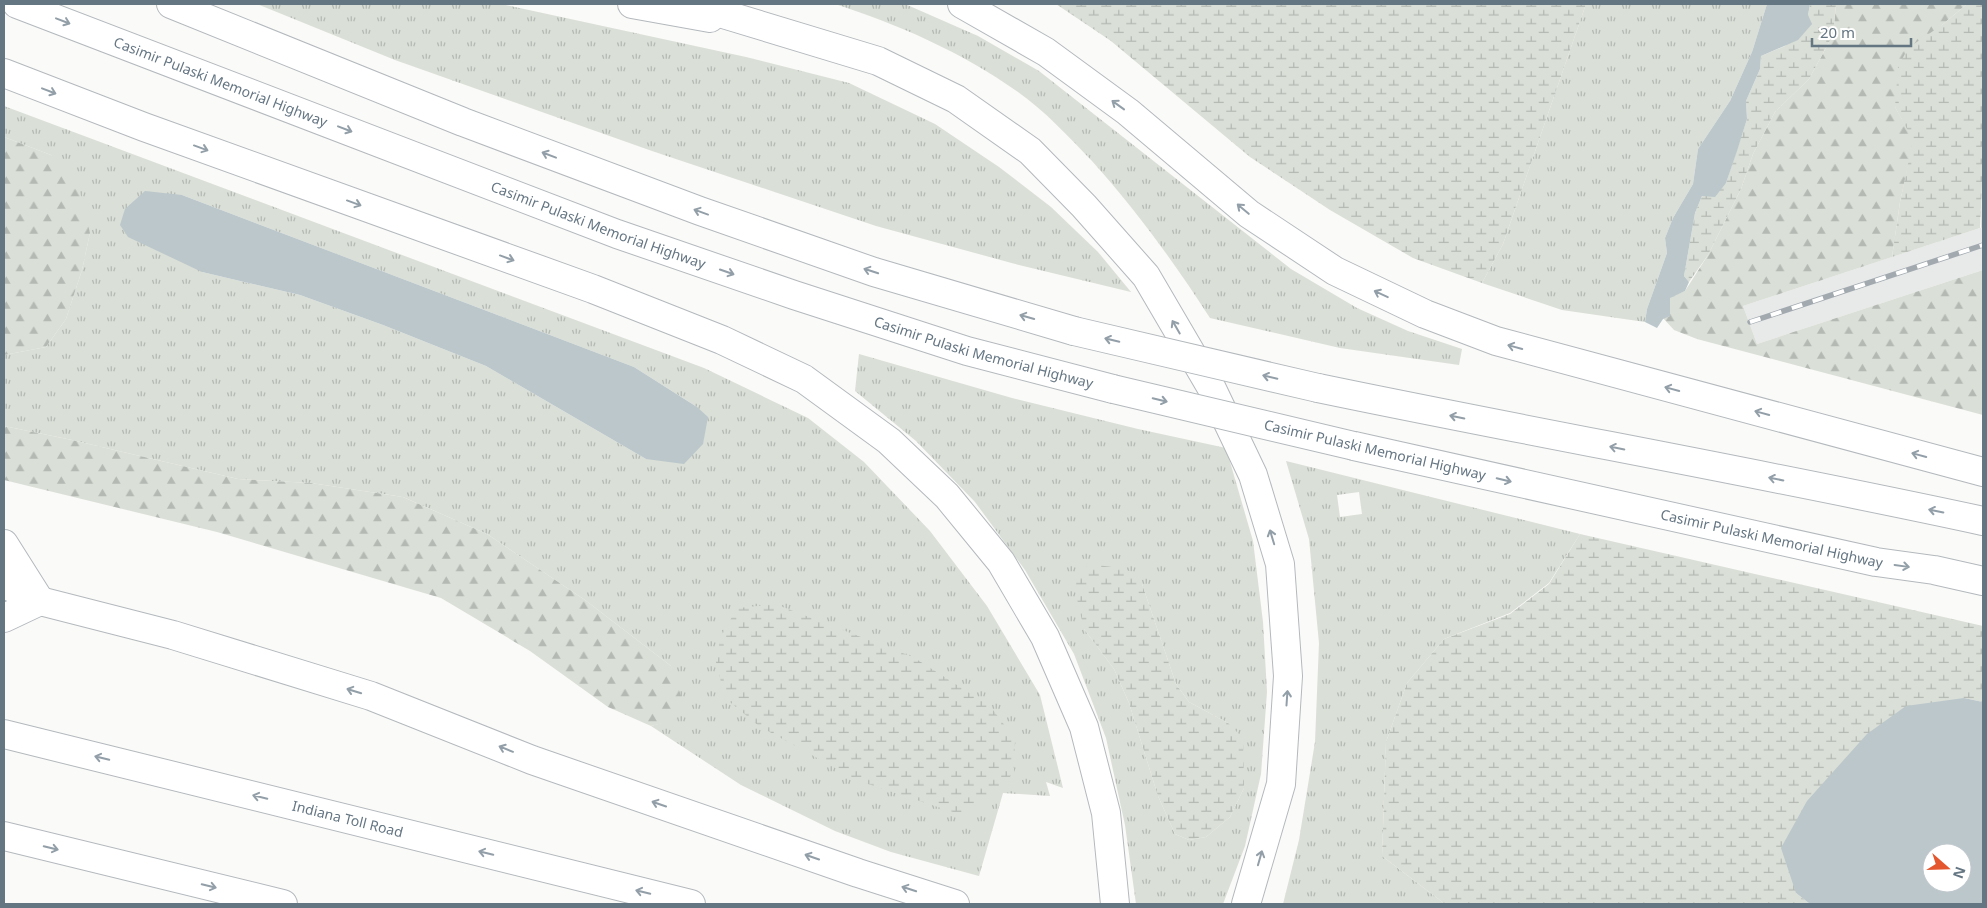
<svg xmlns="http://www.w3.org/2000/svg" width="1987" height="908" font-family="'Noto Sans',sans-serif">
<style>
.built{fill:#e8e9e9}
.grass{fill:url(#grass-tufts);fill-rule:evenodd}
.forest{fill:url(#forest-firs)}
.wetland{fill:url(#wetland-marsh)}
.water{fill:#bbc7cb;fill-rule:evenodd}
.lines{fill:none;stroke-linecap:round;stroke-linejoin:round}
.motorway-casing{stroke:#b4b9bd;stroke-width:30}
.motorway{stroke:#fff;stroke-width:28}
.rail-casing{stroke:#a2aab0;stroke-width:5.5}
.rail{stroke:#fff;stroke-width:4;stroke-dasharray:11;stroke-linecap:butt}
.motorway-bridge-casing{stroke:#b4b9bd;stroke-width:30;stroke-linecap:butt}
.motorway-bridge{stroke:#fff;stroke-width:28}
.oneway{stroke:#939fa8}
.labels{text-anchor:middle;stroke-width:5;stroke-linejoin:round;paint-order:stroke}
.street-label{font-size:14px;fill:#657683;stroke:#fff}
</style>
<defs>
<pattern id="grass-tufts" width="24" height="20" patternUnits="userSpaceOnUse" patternTransform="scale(1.25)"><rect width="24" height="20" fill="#dadfd7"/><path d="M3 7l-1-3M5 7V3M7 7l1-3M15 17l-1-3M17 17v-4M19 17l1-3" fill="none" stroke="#b4b9b4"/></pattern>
<pattern id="forest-firs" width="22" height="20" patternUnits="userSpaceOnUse" patternTransform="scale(1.25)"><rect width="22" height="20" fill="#dadfd7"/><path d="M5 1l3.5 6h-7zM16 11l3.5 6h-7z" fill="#b4b9b4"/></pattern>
<pattern id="wetland-marsh" width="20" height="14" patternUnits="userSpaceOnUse" patternTransform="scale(1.25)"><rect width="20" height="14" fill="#dadfd7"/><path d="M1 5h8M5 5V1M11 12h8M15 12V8" fill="none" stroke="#b4b9b4"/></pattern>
</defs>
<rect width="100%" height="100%" fill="#fafaf8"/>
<polygon class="built" points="1983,227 1983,270 1757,344 1743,306"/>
<g class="grass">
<polygon points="257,4 501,4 746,57 849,83 935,124 999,167 1051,207 1098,252 1131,292 1019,265 876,226 652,151 395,60"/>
<path d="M 835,4 L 905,4 L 978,36 L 1039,71 L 1291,269 L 1357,308 L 1408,331 L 1462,349 L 1459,365 L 1340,348 L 1210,318 C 1174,262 1136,210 1092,161 C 1069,137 1045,111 1018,92 C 961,52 900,25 835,4 Z"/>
<polygon points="1586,4 1767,4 1752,52 1730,101 1698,149 1693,184 1673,218 1665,238 1667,253 1647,309 1645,322 1562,310 1482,283 1503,244"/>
<path d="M 4,106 L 704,368 L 808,418 L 864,462 L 930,531 L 987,606 L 1040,695 L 1063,788 L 1046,782 L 1050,796 L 1003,793 L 979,876 L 891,852 L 835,831 L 741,785 L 651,726 L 676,719 L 671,666 L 585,600 L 487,534 L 403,497 L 311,483 L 238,479 L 72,440 L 4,426 L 4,355 L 46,347 L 66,319 L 82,270 L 90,233 L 51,155 L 4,137 ZM 182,195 L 634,367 L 697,407 L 646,459 L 486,366 L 383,325 L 300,295 L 202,272 Z"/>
<path d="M 859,354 L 1012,398 L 1138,429 L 1226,448 L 1253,541 L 1263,622 L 1267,692 L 1261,774 L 1245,846 L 1223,904 L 1136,904 L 1125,825 L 1106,738 L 1074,654 L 1025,570 L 975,502 L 916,441 L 855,391 ZM 1142,584 L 1176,684 L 1189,702 L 1228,723 L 1244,788 L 1230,817 L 1206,837 L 1189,840 L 1175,834 L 1158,796 L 1129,703 L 1114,669 L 1084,629 Z"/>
<path d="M 1286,461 L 1580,534 L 1549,583 L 1510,613 L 1444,639 L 1407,683 L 1386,742 L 1382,856 L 1445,904 L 1283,904 L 1299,840 L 1315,742 L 1319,643 L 1309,539 ZM 1359,492 L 1362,514 L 1340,517 L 1337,495 Z"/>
</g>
<g class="forest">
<polygon points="1836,4 1967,4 1942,25 1895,107 1914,140 1900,202 1892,257 1743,306 1757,344 1983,270 1983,415 1697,339 1674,330 1663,318 1670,316 1670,297 1685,291 1708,255 1741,189 1753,154 1775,112 1809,79 1833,35"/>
<polygon points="4,137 51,155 77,180 90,233 82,270 66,319 46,347 4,355"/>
<polygon points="1983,183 1983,227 1981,228 1982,185"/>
<polygon points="4,426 72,440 238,479 311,483 403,497 487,534 585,600 671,666 682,699 676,720 651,726 608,707 530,651 441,598 217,532 4,480"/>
</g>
<g class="wetland">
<polygon points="1056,4 1586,4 1503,244 1482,283 1413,258 1330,210 1250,157 1111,41"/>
<polygon points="1810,4 1836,4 1833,35 1809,79 1775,112 1753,154 1741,189 1708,255 1689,282 1684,276 1695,213 1702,196 1726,183 1747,119 1746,101 1760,69 1761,56 1785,46 1808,15"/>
<polygon points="1967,4 1983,4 1983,183 1982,185 1980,228 1892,257 1900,202 1913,140 1895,107 1898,67 1908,48 1942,25"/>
<polygon points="1580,534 1983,626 1983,702 1964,698 1796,893 1810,904 1445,904 1382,856 1386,742 1407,683 1444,639 1510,614 1549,584"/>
<polygon points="1091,564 1119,568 1136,573 1142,584 1176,684 1189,702 1228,723 1243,738 1244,788 1230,817 1206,837 1189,840 1175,834 1158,796 1129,703 1114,669 1084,629 1075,590 1077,572"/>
<polygon points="775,604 913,657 990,706 1015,739 1014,772 991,799 962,815 859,781 759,726 725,698 715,658 725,627 739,608"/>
</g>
<g class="water">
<polygon points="1767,4 1810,4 1808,15 1812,24 1798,40 1761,56 1760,69 1746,101 1747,119 1737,151 1726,183 1715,197 1702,196 1695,213 1684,276 1689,282 1685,291 1670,298 1670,316 1663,319 1657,328 1645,322 1647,309 1667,253 1665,238 1673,218 1693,184 1698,149 1730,101 1752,52"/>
<polygon points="145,191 182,195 634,367 697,407 708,417 703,444 684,464 646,459 486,366 383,325 300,295 202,272 128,237 120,225 125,209"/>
<path d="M 1964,698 L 1983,702 L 1983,904 L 1810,904 L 1796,893 L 1781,848 L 1807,801 L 1867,734 L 1906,706 ZM 1932,853 L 1962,853 L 1962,883 L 1932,883 Z"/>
</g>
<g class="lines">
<defs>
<g id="motorway">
<path id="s1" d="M 17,4 L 617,234 L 794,295 L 967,351 L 1113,389"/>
<polyline points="171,4 463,122 700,211 874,272 1074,331"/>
<polyline points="632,4 710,18"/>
<polyline points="690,4 878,61 956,99 1030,151 1084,206 1146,276 1211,387 1253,475 1280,564 1288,676 1281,784 1246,904"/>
<polyline points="962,4 1046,52 1128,112 1249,214 1335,271 1425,314 1496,341 1983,472"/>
<polyline points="4,73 144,127 593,289 722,340 804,379 889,441 947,496 1001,562 1045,637 1084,727 1106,813 1115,904"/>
<path d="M 1318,388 C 1539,434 1762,473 1983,521"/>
<path id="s2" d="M 1354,446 L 1876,562 L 1934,570 L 1983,581"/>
<polyline points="4,544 40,601"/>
<polyline points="4,584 40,601 173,635 371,696 532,760 858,873 955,904"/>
<polyline points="4,618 40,601"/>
<path id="s3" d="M 4,734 L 691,904"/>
<polyline points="4,836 283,904"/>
</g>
</defs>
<use href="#motorway" class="motorway-casing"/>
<use href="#motorway" class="motorway"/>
<defs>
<polyline id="rail" points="1750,322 1983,245"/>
</defs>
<use href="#rail" class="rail-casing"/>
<use href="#rail" class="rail"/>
<defs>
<g id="motorway-bridge">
<polyline points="1074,331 1318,388"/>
<polyline points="1113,389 1354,446"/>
</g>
</defs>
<use href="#motorway-bridge" class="motorway-bridge-casing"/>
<use href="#motorway-bridge" class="motorway-bridge"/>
</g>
<defs><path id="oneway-shaft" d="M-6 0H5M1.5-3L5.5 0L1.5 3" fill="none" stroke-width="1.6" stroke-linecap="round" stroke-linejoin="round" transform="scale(1.25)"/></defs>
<g class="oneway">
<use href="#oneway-shaft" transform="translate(63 21) rotate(21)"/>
<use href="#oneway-shaft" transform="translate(49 91) rotate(21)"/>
<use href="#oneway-shaft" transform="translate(1118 105) rotate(-144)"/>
<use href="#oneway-shaft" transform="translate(345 129) rotate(21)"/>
<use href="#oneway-shaft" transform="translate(201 148) rotate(20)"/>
<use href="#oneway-shaft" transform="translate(549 155) rotate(-159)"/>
<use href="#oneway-shaft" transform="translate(354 203) rotate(20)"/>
<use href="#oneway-shaft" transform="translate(1243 209) rotate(-140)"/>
<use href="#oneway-shaft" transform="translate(701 212) rotate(-160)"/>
<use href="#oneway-shaft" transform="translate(507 258) rotate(20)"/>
<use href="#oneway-shaft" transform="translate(871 271) rotate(-162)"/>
<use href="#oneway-shaft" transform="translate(727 272) rotate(19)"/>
<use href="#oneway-shaft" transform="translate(1381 294) rotate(-155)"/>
<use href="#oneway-shaft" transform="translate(1027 317) rotate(-164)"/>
<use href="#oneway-shaft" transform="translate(1176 327) rotate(-120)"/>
<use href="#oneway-shaft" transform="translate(1112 340) rotate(-167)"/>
<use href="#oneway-shaft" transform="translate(1515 347) rotate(-165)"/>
<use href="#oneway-shaft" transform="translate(1270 377) rotate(-167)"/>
<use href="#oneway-shaft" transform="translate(1672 389) rotate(-165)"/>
<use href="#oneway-shaft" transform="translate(1160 400) rotate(13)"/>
<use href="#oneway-shaft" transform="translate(1762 413) rotate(-165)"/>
<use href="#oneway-shaft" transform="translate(1457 417) rotate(-168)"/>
<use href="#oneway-shaft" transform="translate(1617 448) rotate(-169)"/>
<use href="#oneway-shaft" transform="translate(1919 455) rotate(-165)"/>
<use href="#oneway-shaft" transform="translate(1776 479) rotate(-169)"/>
<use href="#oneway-shaft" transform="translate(1504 480) rotate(13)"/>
<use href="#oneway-shaft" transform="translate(1936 511) rotate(-168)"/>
<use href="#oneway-shaft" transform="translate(1272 537) rotate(-107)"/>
<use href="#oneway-shaft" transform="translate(1902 566) rotate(8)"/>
<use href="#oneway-shaft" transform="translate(354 691) rotate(-163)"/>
<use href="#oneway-shaft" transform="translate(1287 698) rotate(-86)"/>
<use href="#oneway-shaft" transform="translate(506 749) rotate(-158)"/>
<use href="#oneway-shaft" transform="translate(102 758) rotate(-166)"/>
<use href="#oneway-shaft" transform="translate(260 797) rotate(-166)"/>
<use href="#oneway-shaft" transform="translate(659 804) rotate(-161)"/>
<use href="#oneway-shaft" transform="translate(51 848) rotate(14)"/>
<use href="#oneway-shaft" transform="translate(486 853) rotate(-166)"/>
<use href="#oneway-shaft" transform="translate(812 857) rotate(-161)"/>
<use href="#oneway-shaft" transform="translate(1260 858) rotate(-74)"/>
<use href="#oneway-shaft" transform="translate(209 886) rotate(14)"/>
<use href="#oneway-shaft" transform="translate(909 889) rotate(-162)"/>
<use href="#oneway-shaft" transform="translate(643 892) rotate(-166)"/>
</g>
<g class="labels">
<g class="street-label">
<text dy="5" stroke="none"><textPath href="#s1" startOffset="218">Casimir Pulaski Memorial Highway</textPath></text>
<text dy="5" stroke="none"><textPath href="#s1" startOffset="622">Casimir Pulaski Memorial Highway</textPath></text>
<text dy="5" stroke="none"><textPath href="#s1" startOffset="1028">Casimir Pulaski Memorial Highway</textPath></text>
<text transform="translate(1375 450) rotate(13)" y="5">Casimir Pulaski Memorial Highway</text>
<text dy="5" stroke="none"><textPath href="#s2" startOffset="428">Casimir Pulaski Memorial Highway</textPath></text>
<text dy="5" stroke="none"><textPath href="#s3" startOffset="354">Indiana Toll Road</textPath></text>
</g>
</g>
<rect width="1987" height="908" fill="none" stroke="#657683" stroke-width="10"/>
<g transform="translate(1947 868) rotate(110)"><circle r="24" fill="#ffffff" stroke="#c1c8cd"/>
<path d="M0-4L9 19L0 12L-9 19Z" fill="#e4572e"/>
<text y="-8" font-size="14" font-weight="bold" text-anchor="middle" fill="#657683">N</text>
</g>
<path d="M1812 38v8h99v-8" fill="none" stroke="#657683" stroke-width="2.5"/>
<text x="1820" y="38" font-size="15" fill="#657683" stroke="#ffffff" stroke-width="4" paint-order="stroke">20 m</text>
</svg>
